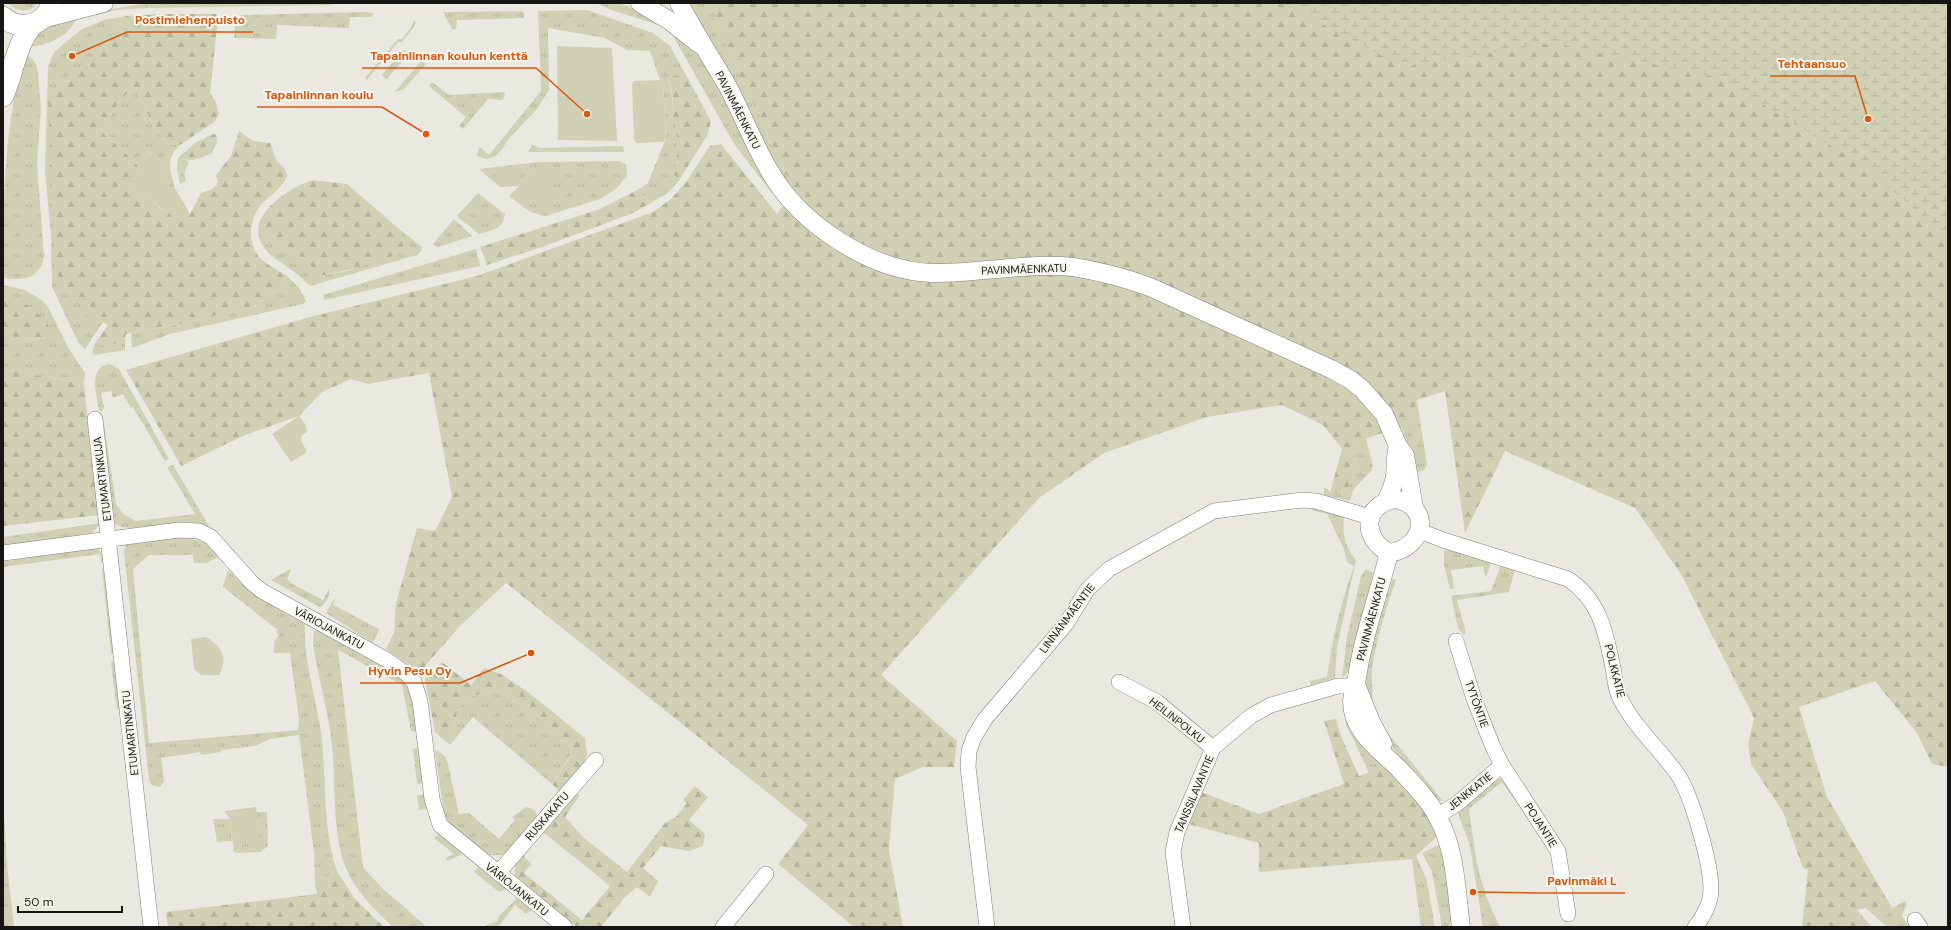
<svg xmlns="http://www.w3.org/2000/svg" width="1951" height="930" font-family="'DM Sans',sans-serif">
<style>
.grass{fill:url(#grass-tufts)}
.forest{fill:url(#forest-firs)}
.wetland{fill:url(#wetland-marsh)}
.park{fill:#d0d1b4}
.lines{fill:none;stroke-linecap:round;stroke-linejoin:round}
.minor-casing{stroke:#80807a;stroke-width:16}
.tertiary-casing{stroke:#80807a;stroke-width:19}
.secondary-casing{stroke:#80807a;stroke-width:22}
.minor{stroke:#fff;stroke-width:15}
.tertiary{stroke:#fff;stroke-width:18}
.secondary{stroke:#fff;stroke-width:21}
.labels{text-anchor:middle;stroke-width:4;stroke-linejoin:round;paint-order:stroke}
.street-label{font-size:11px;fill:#151513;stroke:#f6f6ef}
.leader{fill:none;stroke:#dd560c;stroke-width:1.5}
.callout-dot{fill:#dd560c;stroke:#f6f6ef;stroke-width:1.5}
.callout-label{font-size:12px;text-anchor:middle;font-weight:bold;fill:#dd560c;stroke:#f6f6ef;stroke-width:4;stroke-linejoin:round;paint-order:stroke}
</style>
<defs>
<pattern id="grass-tufts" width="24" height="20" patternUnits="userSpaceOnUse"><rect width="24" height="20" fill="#d0d1b4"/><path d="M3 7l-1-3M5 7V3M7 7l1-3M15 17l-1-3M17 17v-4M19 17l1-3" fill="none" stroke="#b2b39a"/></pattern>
<pattern id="forest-firs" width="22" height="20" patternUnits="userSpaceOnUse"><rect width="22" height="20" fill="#d0d1b4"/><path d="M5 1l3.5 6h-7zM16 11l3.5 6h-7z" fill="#b2b39a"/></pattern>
<pattern id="wetland-marsh" width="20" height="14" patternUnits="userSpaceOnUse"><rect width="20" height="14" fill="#d0d1b4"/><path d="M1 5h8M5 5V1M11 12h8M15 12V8" fill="none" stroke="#b2b39a"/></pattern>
</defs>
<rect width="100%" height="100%" fill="#e9e9e2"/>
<g class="grass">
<path d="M 8,3 L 38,3 C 29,13 18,13 8,3 Z"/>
<polygon points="148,3 149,8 117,10 97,15 89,13"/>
<polygon points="597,3 618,3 649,14 662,23 659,25 611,10"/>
<polygon points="689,3 715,3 715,11 723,38 794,191 773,163"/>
<path d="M 587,10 L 653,33 L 670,46 L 686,75 L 667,78 C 672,90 672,96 673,108 C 676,132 681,151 674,174 L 680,179 L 669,192 L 651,203 L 637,190 L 648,183 L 666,138 L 663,83 L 660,80 L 650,51 L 627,50 L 605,38 L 548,28 L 549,90 L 537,109 L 506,142 L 503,149 L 495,156 L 487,159 L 476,156 L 480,147 L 489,155 L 541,91 L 538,11 Z"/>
<polygon points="522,11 524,13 524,18 457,20 456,30 452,29 443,12"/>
<polygon points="364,12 374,13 371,17 350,17 349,28 277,25 276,39 234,38 235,26 241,26 241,15"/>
<path d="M 125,16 C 111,41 72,81 48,95 L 88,315 L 103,322 L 85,349 L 78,342 L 52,287 L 51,237 L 45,172 L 48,67 L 54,52 L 82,29 L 104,20 Z"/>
<path d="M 77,17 C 72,34 46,48 29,46 L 38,29 Z"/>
<polygon points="414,21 416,22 413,28 402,42 398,42 367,80 365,78 398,39 402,39 412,26"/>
<polygon points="671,32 687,40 717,82 775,192 772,193 734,144"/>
<polygon points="404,50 409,54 386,80 382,75"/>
<polygon points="456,55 523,55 524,59 456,60"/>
<path d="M 23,56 L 30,57 L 36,64 L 38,73 L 41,107 L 37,164 L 44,256 C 41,279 23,281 3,278 C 3,200 4,132 23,56 Z"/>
<polygon points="421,61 426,64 404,89 395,92"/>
<polygon points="432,82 449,95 504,92 505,96 502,100 488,99 463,129 459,126 466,117 429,86"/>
<path d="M 135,87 L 154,127 L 168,145 L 180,145 C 165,159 170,170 175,188 L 169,191 L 162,168 L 165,163 L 147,151 L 136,163 L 101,131 L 122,98 Z"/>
<polygon points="532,145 540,148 623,146 624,152 528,152"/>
<polygon points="178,158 189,161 184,174 186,181 180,184 177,169"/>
<polygon points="619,161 626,164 627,176 616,189 600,199 545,216 530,212 517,202 534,167 523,182 495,171 495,183 479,169 538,162"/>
<path d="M 478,193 L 505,214 C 503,230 492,230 479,234 L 457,216 Z"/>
<polygon points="454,219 472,236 438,247 433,244"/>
<path d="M 259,223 C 267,230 275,240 284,246 C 301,258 307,257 319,276 L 347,271 L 382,259 L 405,243 L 398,228 L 422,247 L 421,251 L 417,255 L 310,286 C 304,281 299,275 293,271 C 275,258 254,249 259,223 Z"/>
<polygon points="476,249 480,266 324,300 323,295"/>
<polygon points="287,276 299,288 306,301 303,304 170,334 132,348 131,333 180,324 258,305 265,297 278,290"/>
<polygon points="3,285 25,290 42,300 48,307 69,349 85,373 84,384 3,369 3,326 17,339 52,338 4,297 3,301"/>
<path d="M 125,340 L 125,350 L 94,355 L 92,353 L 95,343 C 106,348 115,344 125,340 Z"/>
<path d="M 110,364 L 119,369 L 169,459 L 165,461 L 137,414 L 133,407 L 131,408 L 123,394 L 113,398 L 111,391 L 101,393 L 104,407 L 102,411 L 99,411 C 97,394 87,367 110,364 Z"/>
<polygon points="1417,400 1427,465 1424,470 1415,473 1411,455 1402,428 1409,426"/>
<path d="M 104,424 L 116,504 L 123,514 L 136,521 L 195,514 L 167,467 L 173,465 L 209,526 C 201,527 193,521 185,522 C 168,522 122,536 112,521 L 101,427 Z"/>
<path d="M 1366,438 L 1373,466 L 1371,471 L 1353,490 L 1350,501 L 1324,495 L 1324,488 L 1328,489 L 1330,493 C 1354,497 1353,473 1356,456 L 1350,453 L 1352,447 Z"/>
<path d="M 1312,506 L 1344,516 C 1342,534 1345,546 1356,560 L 1337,647 L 1335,678 L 1311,685 L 1310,681 L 1327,677 C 1332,639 1341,602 1354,566 L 1347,562 L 1344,549 L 1327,514 L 1313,511 Z"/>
<polygon points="101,523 92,533 3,546 3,537"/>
<path d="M 180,538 C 200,539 206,541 219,557 L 206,563 L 194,563 L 193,555 L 149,555 L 133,569 L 149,743 L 298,730 L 299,720 L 290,653 L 274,653 L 274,642 L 279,635 L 276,632 L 278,630 L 223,587 L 228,570 C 251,593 276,610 305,624 C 303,660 316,696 321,732 C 327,779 322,827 337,871 L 315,882 L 314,854 L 299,735 L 270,739 L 255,746 L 221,750 L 221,752 L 201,755 L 200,752 L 161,758 L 164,782 L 160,787 L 152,785 L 149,780 L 124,552 L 126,544 Z"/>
<path d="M 92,548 C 101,549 103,554 104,562 L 101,562 L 100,554 L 3,567 L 3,562 L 7,561 Z"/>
<polygon points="1444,550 1460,552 1490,562 1490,565 1487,575 1485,576 1483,566 1451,570 1454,589 1450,589 1444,565"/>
<polygon points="1501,565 1515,569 1509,592 1457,600 1466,632 1464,635 1458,629 1451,596 1491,591"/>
<polygon points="105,568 114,653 111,654 102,569"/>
<path d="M 290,569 L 291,570 L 287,579 L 291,583 L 323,600 L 329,589 C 331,595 325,605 320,607 L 316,605 L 271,580 Z"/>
<polygon points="1366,569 1373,573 1369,595 1349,672 1342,678 1347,637 1361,576"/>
<path d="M 1393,578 L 1396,580 C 1386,608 1377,639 1372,668 C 1371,676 1374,701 1372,705 C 1370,701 1367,696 1366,691 C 1359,665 1383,603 1393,578 Z"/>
<polygon points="334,599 335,600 333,605 379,629 373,643 326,613"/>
<path d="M 315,629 L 397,675 C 414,691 416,709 419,731 L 411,731 L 402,685 L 338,650 L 363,867 L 381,887 L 427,927 L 393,927 C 374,909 355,891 345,866 C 333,834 335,791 333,757 C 332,734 326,709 321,686 C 319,672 309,641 315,629 Z"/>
<polygon points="115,661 121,710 117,710 111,662"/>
<polygon points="499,691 534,713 572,745 570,756 552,784 473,717 450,745 457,712 471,696"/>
<polygon points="1377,713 1387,732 1443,801 1435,799 1383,736"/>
<polygon points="1346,719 1349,719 1384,767 1369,773 1345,722"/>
<polygon points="420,747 424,783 417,784 413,749"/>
<path d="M 435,750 L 445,756 L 448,764 L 459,814 L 469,813 L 499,839 L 515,820 L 512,817 L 526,807 C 533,809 536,809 537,817 L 515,845 L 502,855 L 488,855 L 449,824 L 444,814 Z"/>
<path d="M 1497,779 L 1503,779 L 1526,812 L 1524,813 L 1502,782 L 1469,809 C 1475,855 1478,884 1500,926 L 1506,927 L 1483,927 L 1470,846 L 1458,813 Z"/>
<polygon points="417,795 424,795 427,809 419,810"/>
<polygon points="3,796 7,865 14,926 3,927"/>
<polygon points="256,812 267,812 268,846 261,852 236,853 241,848 242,841 259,835"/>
<polygon points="213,819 230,819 232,841 217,842"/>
<polygon points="439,834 463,854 447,861 446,858 454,854 434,838"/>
<polygon points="1440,844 1442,844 1453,918 1449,927 1442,927 1432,872 1422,853"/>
<polygon points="1416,855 1427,881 1435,927 1421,927 1412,859"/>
<polygon points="478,867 506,889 499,892 474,872"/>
<polygon points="517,898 532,910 526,914 515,905 498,927 483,927 497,921 499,916"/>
<polygon points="1905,901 1907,905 1902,914 1903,918 1910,927 1887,927 1866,908 1892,908"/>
</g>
<g class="forest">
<path d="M 715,3 L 1948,3 L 1948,767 L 1932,764 L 1917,733 L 1875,681 L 1799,707 L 1827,797 L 1892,908 L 1866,908 L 1857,910 L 1872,927 L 1802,927 L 1808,870 L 1803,868 L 1783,812 L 1751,764 L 1748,744 L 1754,718 L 1681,574 L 1635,508 L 1505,451 L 1465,533 L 1445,391 L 1417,400 L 1409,427 C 1393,431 1356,436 1350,453 L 1356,455 C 1353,473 1354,497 1330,493 L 1342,449 L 1323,425 L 1282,405 L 1207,417 L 1104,453 L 1039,498 L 881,675 L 957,741 L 954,767 L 923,767 L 895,779 L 889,850 L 903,927 L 854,927 L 778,864 L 808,825 L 506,583 L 459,627 L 420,672 L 386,649 L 394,633 L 396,603 L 417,528 L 435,531 L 452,497 L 429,373 L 368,384 L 351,379 L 322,392 L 299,416 L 245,435 L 181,466 L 126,370 L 310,317 L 477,276 L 653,212 L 671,199 L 686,182 L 710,146 L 721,144 L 777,214 L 794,191 L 723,38 L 715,11 Z"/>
<path d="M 160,14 L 216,14 L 218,17 L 210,93 L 216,102 L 219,115 L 214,122 L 180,145 L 168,145 L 154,127 L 135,87 L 122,98 L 101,131 L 136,163 L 140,172 L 130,184 L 134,193 L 148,197 L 160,209 L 190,214 L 201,193 L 213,189 L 218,182 L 216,175 L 231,156 L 239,131 L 253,141 L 270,143 L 277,161 L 285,169 L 287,176 C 282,189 270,195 261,205 C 249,219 247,242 259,257 C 267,265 278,270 287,276 L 278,290 L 265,297 L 258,305 L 180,324 L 131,333 L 126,334 L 125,340 C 115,344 106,348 95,343 L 108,325 L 88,316 L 55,271 L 48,95 C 72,81 111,40 125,16 Z"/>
<path d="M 686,75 L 711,121 L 708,134 L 680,179 L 673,174 C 681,151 676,132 673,108 C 672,95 673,91 667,77 Z"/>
<path d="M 213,134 L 216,135 L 217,142 L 212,153 C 199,159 192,162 178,158 L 195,143 Z"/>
<path d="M 313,180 L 347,184 L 398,228 L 405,243 C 403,245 402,249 400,251 C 388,262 336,273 318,276 C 307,257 301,258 284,246 C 275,240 267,230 259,223 C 267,203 293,186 313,180 Z"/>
<polygon points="637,190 651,203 633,213 545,246 487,265 480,247 600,209"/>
<polygon points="4,296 29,306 47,321 52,338 17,339 3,326"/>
<polygon points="3,369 84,384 99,515 3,526"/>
<polygon points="442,662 471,685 484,668 501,674 528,692 585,738 587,753 583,764 560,792 552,784 570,757 572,745 534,713 499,691 471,696 457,712 450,745 435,732 425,679"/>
<polygon points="1336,719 1341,736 1359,776 1384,767 1413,794 1439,835 1412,859 1259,872 1259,843 1188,824 1201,792 1259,814 1344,784 1324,721"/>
<polygon points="695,786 708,797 689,820 705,834 703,846 689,851 661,846 643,868 658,881 650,897 637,887 625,897 601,927 577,927 521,882 515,875 515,862 522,854 531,864 524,873 582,920 610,886 543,832 570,795 577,794 580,795 565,817 583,837 627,872 665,823 677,816 687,803 683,800"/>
<polygon points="337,871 354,898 384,927 168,927 166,912 317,894 315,882"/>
</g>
<polygon class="wetland" points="1283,3 1948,3 1948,236 1856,161 1719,78 1552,43 1403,67"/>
<g class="park">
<polygon points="148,3 330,3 331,5 149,8"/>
<polygon points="557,46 612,48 617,141 558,140"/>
<polygon points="660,80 663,83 666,138 663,142 637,143 634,140 632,84 634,81"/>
<polygon points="146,151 165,163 162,168 169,190 175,188 190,214 177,223 166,210 161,209 148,197 134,193 130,184 140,172 136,163"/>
<polygon points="548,166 552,199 517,202 509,196 519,186 500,187 495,183 495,171 520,169 521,180 523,182 534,167"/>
<polygon points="299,416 306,425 307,432 302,435 301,440 307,452 291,462 272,434"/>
<path d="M 205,637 C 221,644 229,660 219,675 L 201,675 L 194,669 L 191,639 Z"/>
<polygon points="256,807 259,835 257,840 242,841 241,848 234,853 230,819 224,811"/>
</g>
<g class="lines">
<defs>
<g id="minor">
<polyline points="95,419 151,927"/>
<path d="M 1420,531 L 1443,540 L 1568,579 C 1600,600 1606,633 1613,668 C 1615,678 1615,689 1620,698 C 1634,727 1660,749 1678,775 C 1692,796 1711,864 1711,889 C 1711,902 1704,917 1695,927"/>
<polyline points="3,553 179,530 199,531 211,537 252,583 262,591 387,660 408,675 414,682 420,701 432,799 440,825 565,927"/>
<polyline points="1456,641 1474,699 1493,747 1502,765 1558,851 1568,914"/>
<polyline points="1119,682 1157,702 1213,748"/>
<polyline points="1437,816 1458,803 1502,765"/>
<polyline points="498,873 596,760"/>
<polyline points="1915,920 1920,927"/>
<polyline points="723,927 766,874"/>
<polyline points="987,927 968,767 969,751 974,737 985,719 1066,624 1087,590 1109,569 1214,511 1302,500 1316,501 1370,517"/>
<polyline points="1183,927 1173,852 1177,832 1213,748 1251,716 1271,705 1338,686 1356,686"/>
</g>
<g id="tertiary">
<polyline points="640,3 670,21 699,44"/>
<path d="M 679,3 C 694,31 711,58 727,85 C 742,113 753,143 769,170 C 799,223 870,271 932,273 C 979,274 1026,262 1073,267 C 1099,271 1125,278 1150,287 L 1331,369 L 1351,380 L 1362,389 L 1384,414 L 1398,446 L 1405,455 L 1414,508"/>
<polyline points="42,19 104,3"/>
<path d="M 1395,499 C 1433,506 1425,548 1389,553 C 1362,538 1362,506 1395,499 Z"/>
<path d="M 1386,501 C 1390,493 1394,485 1395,476 C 1396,465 1395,456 1398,446"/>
<path d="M 1389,553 C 1378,596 1362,639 1356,684 C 1355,690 1352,696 1352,702 C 1353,734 1381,750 1401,771 C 1414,785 1428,799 1437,816 C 1456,849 1456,890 1461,927"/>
<polyline points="1357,687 1371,722 1383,744"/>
</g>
<g id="secondary">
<path d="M 3,17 C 20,32 45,26 52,3"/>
<path d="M 3,96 C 13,73 16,45 32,25"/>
</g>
</defs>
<use href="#minor" class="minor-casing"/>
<use href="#tertiary" class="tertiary-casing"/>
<use href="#secondary" class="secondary-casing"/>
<use href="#minor" class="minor"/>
<use href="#tertiary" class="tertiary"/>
<use href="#secondary" class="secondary"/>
</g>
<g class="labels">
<g class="street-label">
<text transform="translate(738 110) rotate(63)" y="4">PAVINMÄENKATU</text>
<text transform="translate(1024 269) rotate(-2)" y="4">PAVINMÄENKATU</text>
<text transform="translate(102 479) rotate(-97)" y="4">ETUMARTINKUJA</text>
<text transform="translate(1067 618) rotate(-53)" y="4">LINNANMÄENTIE</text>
<text transform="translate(1371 619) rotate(-75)" y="4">PAVINMÄENKATU</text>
<text transform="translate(329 628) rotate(28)" y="4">VÄRIOJANKATU</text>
<text transform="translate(1615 671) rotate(76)" y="4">POLKKATIE</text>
<text transform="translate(1477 704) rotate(70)" y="4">TYTÖNTIE</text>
<text transform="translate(1177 720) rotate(38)" y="4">HEILINPOLKU</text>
<text transform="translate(130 733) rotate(-96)" y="4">ETUMARTINKATU</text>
<text transform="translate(1470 791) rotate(-39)" y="4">JENKKATIE</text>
<text transform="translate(1194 794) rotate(-67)" y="4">TANSSILAVANTIE</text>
<text transform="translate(547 816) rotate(-49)" y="4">RUSKAKATU</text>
<text transform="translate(1541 825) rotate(57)" y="4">POJANTIE</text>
<text transform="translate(517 889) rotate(39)" y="4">VÄRIOJANKATU</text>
</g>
</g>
<path class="leader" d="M72 56L127 32H253M587 114L536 68H362M1868 119L1855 76H1770M426 134L382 107H257M531 653L460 683H360M1473 892L1539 893H1625"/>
<g class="callout-dot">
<circle cx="72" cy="56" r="4"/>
<circle cx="587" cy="114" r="4"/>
<circle cx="1868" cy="119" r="4"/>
<circle cx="426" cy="134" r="4"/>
<circle cx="531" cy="653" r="4"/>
<circle cx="1473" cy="892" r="4"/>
</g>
<g class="callout-label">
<text x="190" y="24">Postimiehenpuisto</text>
<text x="449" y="60">Tapainlinnan koulun kenttä</text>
<text x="1812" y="68">Tehtaansuo</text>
<text x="319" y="99">Tapainlinnan koulu</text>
<text x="410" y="675">Hyvin Pesu Oy</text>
<text x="1582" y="885">Pavinmäki L</text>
</g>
<rect width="1951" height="930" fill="none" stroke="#151513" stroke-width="8"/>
<path d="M18 906v6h104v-6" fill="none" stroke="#151513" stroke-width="2"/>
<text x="24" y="906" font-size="12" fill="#151513" stroke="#f6f6ef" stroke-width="3" paint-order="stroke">50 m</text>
</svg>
